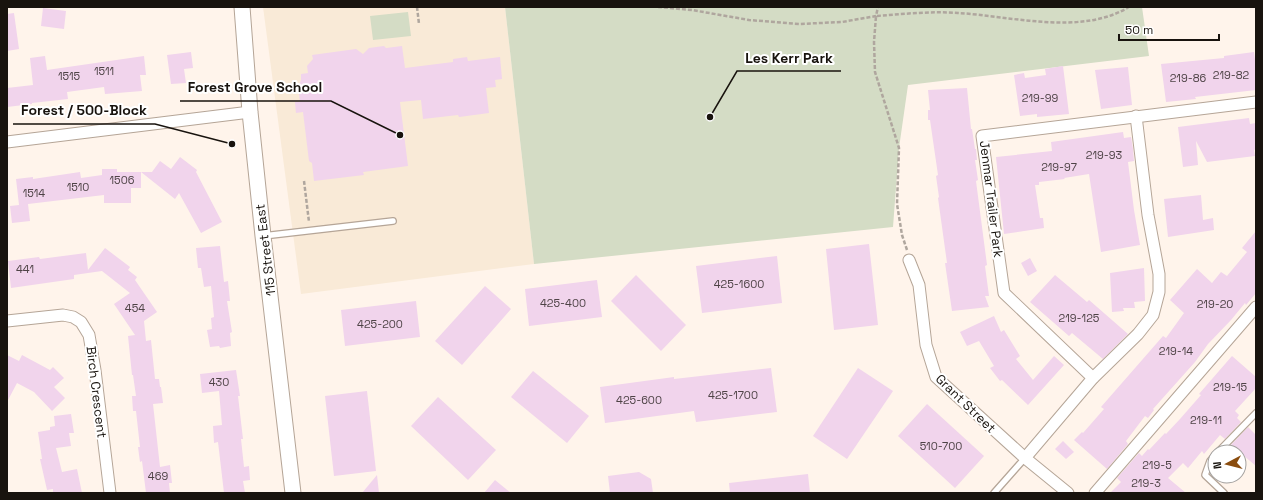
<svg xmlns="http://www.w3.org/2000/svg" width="1263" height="500" font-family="'Space Grotesk',sans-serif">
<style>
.education{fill:#f9ead7}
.green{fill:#d4dcc5}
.building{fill:#f1d4ec}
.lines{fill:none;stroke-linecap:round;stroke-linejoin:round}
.lane-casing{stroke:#b5a597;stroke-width:8}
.street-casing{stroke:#b5a597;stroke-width:13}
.secondary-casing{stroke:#b5a597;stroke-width:17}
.path{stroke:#afa69e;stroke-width:2.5;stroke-dasharray:4 2;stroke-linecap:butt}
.lane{stroke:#fff;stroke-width:5.5}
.street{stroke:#fff;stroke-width:11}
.secondary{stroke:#fff;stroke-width:15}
.labels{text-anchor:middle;stroke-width:4;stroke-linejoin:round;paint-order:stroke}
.number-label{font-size:11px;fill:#4e4346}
.street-label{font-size:13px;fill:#18130e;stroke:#fff}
.leader{fill:none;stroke:#18130e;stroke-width:1.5}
.callout-dot{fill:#18130e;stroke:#fff;stroke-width:1.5}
.callout-label{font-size:14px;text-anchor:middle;font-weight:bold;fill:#18130e;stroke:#fff;stroke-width:4;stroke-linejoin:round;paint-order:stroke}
</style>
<rect width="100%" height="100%" fill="#fff4eb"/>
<polygon class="education" points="263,7 505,7 534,264 301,294"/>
<g class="green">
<polygon points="505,7 1142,7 1149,56 908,85 899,148 893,227 534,264"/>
<polygon points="408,12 411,36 373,40 370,16"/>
</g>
<g class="building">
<polygon points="43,8 66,11 64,29 41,26"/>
<polygon points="14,13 19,49 7,51 7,14"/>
<polygon points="384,46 386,48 402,46 405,68 453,62 453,59 467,57 468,61 500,57 502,79 495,80 496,87 486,88 489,113 459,117 458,115 423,119 421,100 400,102 408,166 363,172 364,175 314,181 312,163 309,161 303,112 296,113 295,102 300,102 298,87 301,80 301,74 308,73 307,66 313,59 312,55 356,49 363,54 369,48"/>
<polygon points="191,52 193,68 184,69 186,83 171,84 167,55"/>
<polygon points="1254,52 1256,67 1256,90 1195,97 1196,99 1166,102 1161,64 1224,58 1224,56"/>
<polygon points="45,56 47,70 144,56 146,75 140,75 142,91 105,94 104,87 67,92 68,99 32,103 32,104 7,107 7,88 33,85 30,58"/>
<polygon points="1063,66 1069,114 1037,117 1037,114 1020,116 1014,75 1024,73 1025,78 1046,75 1045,69"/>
<polygon points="1128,67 1132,105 1101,109 1095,70"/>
<polygon points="967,88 971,129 972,129 975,149 976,149 977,160 975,160 978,180 976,181 987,265 985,266 989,296 985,296 989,307 952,311 945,263 947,263 938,198 939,197 936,176 938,175 930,120 928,120 928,110 930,110 928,90"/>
<polygon points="1249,118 1250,124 1256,123 1256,149 1254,150 1255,156 1207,162 1196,141 1198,165 1183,167 1178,127"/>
<polygon points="1123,132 1124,138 1131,137 1133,149 1134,161 1128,162 1134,210 1140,245 1101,252 1089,174 1064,178 1065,179 1039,182 1039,185 1035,185 1040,218 1043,218 1044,228 1004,234 996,157 1052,151 1051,142"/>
<polygon points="180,157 197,170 196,172 222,222 201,233 179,193 175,199 141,172 141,188 131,188 131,203 104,203 104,195 28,204 30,221 12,223 10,206 19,205 16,179 33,177 33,179 80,172 81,178 102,175 102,169 117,169 117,172 152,172 160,161 171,169"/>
<polygon points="1201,195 1203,220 1213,218 1214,230 1168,237 1164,199"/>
<polygon points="1256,231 1256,293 1246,305 1245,303 1231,320 1208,344 1195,362 1153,409 1154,410 1148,418 1145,416 1126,441 1128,444 1107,469 1074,440 1082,432 1083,433 1104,409 1101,407 1163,336 1166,338 1184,313 1170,300 1197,269 1212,283 1221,272 1227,276 1247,252 1242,248"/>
<polygon points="869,244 878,325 834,330 826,249"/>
<polygon points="220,246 224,282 228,281 230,301 227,301 232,332 230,333 231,346 220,348 219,346 210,347 207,330 212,329 211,318 214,317 211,286 204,287 201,268 198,268 196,248"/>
<polygon points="105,248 130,267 128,270 137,277 135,280 157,312 144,321 146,341 151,340 155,379 159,379 160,387 161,387 163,403 153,404 160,467 170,465 172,483 169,483 170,493 146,493 142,461 140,462 138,447 140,447 136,411 133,411 132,396 136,396 133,375 132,375 128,336 135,335 114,304 130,293 102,271 74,275 74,279 11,288 8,261 39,257 40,259 86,253 88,270"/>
<polygon points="777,256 782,303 702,313 696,266"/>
<polygon points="1030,258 1037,271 1028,276 1021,263"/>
<polygon points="1144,268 1145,301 1134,302 1135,308 1123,308 1124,311 1112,312 1110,273"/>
<polygon points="636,275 686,325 661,351 611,301"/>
<polygon points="1055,275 1087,302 1089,300 1128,334 1103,359 1072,333 1069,336 1030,302"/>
<polygon points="597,280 602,317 529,326 525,289"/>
<polygon points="485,286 511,309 462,365 435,341"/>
<polygon points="416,301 420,337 345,346 341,310"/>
<polygon points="994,316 1001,332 1004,330 1020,356 1016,359 1033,380 1054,356 1064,365 1028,405 1002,380 1000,381 990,368 994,366 979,341 967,346 960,332"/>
<polygon points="7,355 19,361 22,355 50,370 53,367 64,378 54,387 65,398 52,411 34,392 17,383 7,402"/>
<polygon points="1232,356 1256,377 1256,388 1235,411 1239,415 1237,418 1241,422 1225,439 1220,435 1204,454 1202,451 1188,468 1183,463 1168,478 1186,493 1110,493 1121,482 1117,478 1139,453 1142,456 1148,449 1149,450 1165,433 1166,434 1180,419 1201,395 1199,394"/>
<polygon points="771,368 777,412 696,422 694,411 605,423 600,387 674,377 674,379"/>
<polygon points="858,368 893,391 847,459 813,436"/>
<polygon points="236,370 240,396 238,396 243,439 241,439 244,467 249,466 250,480 243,481 245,493 224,493 218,442 214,443 213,426 222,425 219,391 202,393 200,374"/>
<polygon points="533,371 589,416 567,443 511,397"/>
<polygon points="367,391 376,471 334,476 325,396"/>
<polygon points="438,397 496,450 468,480 411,426"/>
<polygon points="927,404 984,456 955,488 898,436"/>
<polygon points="71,414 74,433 69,433 71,446 56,448 62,472 77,469 82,493 53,493 53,489 47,490 40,459 42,459 38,432 50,430 50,427 55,426 54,416"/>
<polygon points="1248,427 1256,435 1256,466 1231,445"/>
<polygon points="1063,441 1074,452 1066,459 1055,449"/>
<polygon points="639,472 651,479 653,493 610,493 608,476"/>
<polygon points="808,474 810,493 730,493 729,483"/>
<polygon points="377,475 379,493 362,493"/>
<polygon points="495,480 511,493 484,493"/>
</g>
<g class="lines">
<defs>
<g id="lane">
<polyline points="263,236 393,221"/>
<polyline points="1218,452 1256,413"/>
<polyline points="1215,455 1210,461 1205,475 1224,493"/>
<polyline points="994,493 1025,458"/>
</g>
<g id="street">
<polyline points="7,142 250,112"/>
<polyline points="909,260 919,285 926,345 936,377 1025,458 1068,493"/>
<polyline points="7,321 63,315 73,317 81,322 89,335 95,370 110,493"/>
<polyline points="1093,378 1004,293 982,136 1256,102"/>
<polyline points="1025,458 1093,378 1138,334 1153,315 1159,292 1159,274 1148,215 1136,116"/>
<polyline points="1095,493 1256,307"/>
</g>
<polyline id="secondary" points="242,7 250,112 263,236 293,493"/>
</defs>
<use href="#lane" class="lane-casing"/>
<use href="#street" class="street-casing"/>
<use href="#secondary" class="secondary-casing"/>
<g class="path">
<polyline points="417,7 419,24"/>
<polyline points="658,7 692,10 749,20 799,24 842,22 876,16 878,7"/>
<polyline points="304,181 309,222"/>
<path d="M 907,250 L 902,235 L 897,204 L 899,148 L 875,72 L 874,42 L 876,16 C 903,14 931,11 958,13 C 1011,16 1081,36 1129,7"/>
</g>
<use href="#lane" class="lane"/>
<use href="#street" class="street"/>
<use href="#secondary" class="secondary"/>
</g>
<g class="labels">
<g class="number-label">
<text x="104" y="75">1511</text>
<text x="1231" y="79">219-82</text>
<text x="69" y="80">1515</text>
<text x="1188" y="82">219-86</text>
<text x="1040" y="102">219-99</text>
<text x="1104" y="159">219-93</text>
<text x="1059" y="171">219-97</text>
<text x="122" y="184">1506</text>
<text x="78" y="191">1510</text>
<text x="34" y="197">1514</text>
<text x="25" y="273">441</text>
<text x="739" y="288">425-1600</text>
<text x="563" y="307">425-400</text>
<text x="1215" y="308">219-20</text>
<text x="135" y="312">454</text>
<text x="1079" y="322">219-125</text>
<text x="380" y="328">425-200</text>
<text x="1176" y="355">219-14</text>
<text x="219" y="386">430</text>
<text x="1230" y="391">219-15</text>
<text x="733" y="399">425-1700</text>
<text x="639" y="404">425-600</text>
<text x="1206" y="424">219-11</text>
<text x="941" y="450">510-700</text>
<text x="1157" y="469">219-5</text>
<text x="158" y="480">469</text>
<text x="1146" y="487">219-3</text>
</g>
<g class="street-label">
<text transform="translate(992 199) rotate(83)" y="5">Jenmar Trailer Park</text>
<text transform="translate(265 250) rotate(-97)" y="5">115 Street East</text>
<text transform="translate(97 392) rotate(83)" y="5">Birch Crescent</text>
<text transform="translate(966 403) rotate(44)" y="5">Grant Street</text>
</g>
</g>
<path class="leader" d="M710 117L737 71H841M400 135L331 101H180M232 144L155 124H13"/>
<g class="callout-dot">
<circle cx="710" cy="117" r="4"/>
<circle cx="400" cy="135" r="4"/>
<circle cx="232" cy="144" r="4"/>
</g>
<g class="callout-label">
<text x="789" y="63">Les Kerr Park</text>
<text x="255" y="92">Forest Grove School</text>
<text x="84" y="115">Forest / 500-Block</text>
</g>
<rect width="1263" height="500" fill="none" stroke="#18130e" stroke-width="16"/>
<g transform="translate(1227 464) rotate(263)"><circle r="19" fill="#ffffff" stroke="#a3a19f"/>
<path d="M0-3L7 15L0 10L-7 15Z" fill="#8a4c0e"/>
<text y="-6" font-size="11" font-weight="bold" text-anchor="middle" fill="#18130e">N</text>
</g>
<path d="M1119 34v6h100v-6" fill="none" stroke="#18130e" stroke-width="2"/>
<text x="1125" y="34" font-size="12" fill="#18130e" stroke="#ffffff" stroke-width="3" paint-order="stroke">50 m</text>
</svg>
